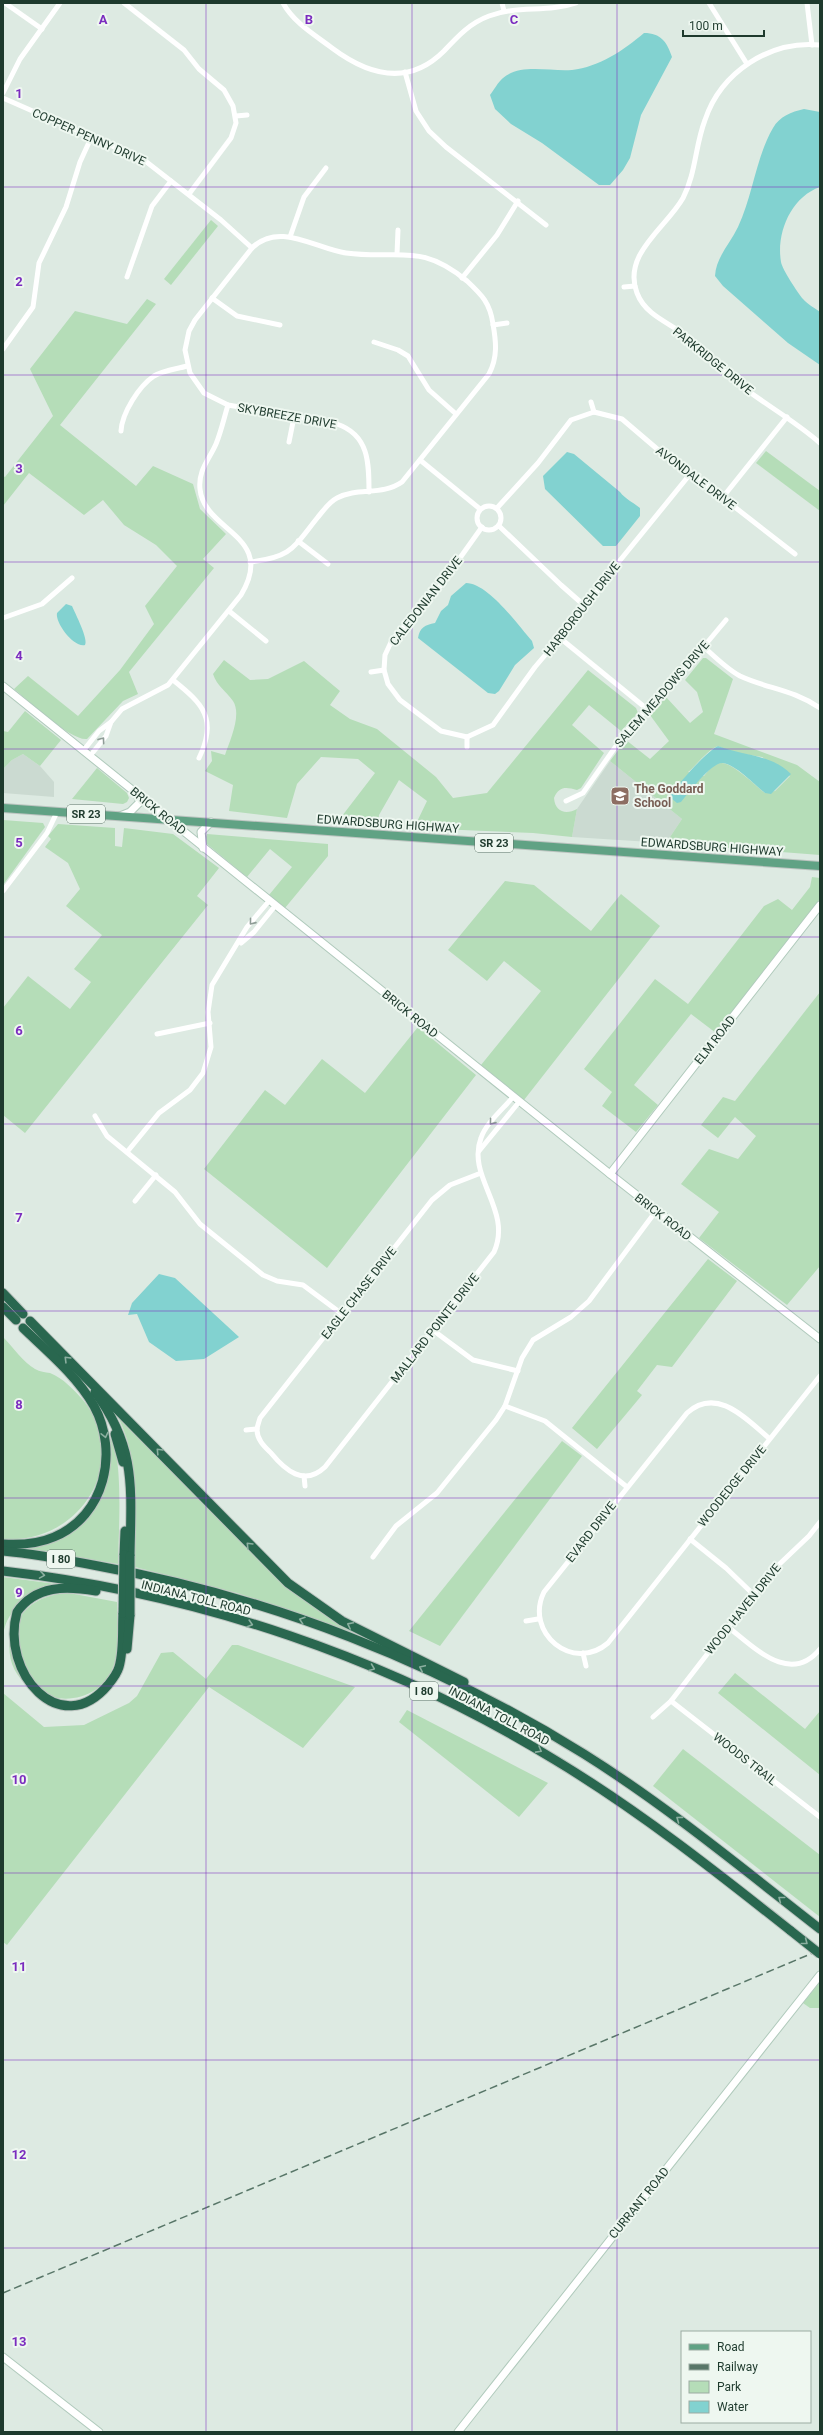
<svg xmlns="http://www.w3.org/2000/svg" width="823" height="2435" font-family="Roboto,sans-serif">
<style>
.built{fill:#cbdad1}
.green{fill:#b5ddb8;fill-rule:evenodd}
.water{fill:#82d2d0}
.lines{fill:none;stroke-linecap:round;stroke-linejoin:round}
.secondary-casing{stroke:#b0cabc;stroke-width:9}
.primary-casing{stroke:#bcc4c0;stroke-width:10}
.highway-casing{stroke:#bcc4c0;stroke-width:11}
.street{stroke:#fff;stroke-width:5}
.secondary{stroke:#fff;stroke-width:7}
.primary{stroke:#60a284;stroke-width:8}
.highway{stroke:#29674f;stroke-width:9}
.rail{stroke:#587668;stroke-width:1.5;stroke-dasharray:8 4;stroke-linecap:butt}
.highway-bridge-casing{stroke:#bcc4c0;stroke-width:11;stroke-linecap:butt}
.highway-bridge{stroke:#29674f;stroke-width:9}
.oneway{stroke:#8e9c96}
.oneway2{stroke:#8cafa0}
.grid{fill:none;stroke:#7b2cbf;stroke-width:1;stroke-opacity:0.55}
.labels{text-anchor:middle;stroke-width:4;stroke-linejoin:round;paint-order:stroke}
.shield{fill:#eef7f0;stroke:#5c7368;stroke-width:1}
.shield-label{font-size:11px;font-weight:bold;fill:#1e3a2d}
.street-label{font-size:12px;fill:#1e3a2d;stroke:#eef7f0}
.education-label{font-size:12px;font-weight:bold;fill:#785e54;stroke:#eef7f0;text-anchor:start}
.grid-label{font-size:13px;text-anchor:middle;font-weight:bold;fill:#7b2cbf;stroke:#eef7f0;stroke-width:4;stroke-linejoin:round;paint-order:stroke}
</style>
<rect width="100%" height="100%" fill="#ddeae2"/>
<g class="built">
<polygon points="23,754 40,766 54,782 54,797 3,793 3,769 12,760"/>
<polygon points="610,761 682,819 666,843 572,837 577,809"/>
</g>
<g class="green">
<polygon points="211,220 218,226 171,285 164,279"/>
<path d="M 147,299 L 156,304 L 60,425 L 136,486 L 153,466 L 193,484 L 200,509 L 226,534 L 203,559 L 214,568 L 129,672 L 138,694 L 123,701 L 87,739 C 70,741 28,700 14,689 L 28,676 L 78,716 L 120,670 L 154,624 L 145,606 L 177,566 L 156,545 L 124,525 L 103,500 L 84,515 L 29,473 L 3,506 L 3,476 L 5,477 L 53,416 L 30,369 L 75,311 L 127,324 Z"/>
<polygon points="766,451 820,491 820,511 756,463"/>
<path d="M 703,658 L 706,658 L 733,679 L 714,734 L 797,765 L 820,782 L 820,855 L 666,843 L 682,819 L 610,761 L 626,740 L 650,759 L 669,741 L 650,715 L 666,697 L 690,723 L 703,712 L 697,692 L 685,680 ZM 718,746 L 731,752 L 762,757 L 790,776 L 775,791 L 765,793 C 756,786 732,762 721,763 C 714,763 708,771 704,776 L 688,772 C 697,765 707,750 718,746 Z"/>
<path d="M 224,660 L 250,680 L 268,679 L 304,661 L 340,691 L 330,705 L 350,719 L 377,729 L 436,777 L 453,798 L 487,793 L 588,670 L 636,708 L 638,713 L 621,731 L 589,705 L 572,725 L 604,753 L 581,788 L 577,790 C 566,787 559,786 554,798 C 555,812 566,815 577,809 L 572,837 L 533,833 L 414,828 L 427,801 L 399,780 L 379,815 L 378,826 L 341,824 L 342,816 L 375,773 L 358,759 L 321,757 L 297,784 L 287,818 L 229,811 L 233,785 L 205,771 L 212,761 L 211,751 L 225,755 C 230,740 242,715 233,701 C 226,691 217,686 213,674 Z"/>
<polygon points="25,711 61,740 40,766 23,754 12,760 3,769 3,731 8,732"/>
<polygon points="97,768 127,793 129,798 127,802 123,804 72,799"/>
<polygon points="3,820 43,823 45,827 3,885"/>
<polygon points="58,824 115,828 115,846 122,847 124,828 173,834 219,868 197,896 208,905 25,1133 3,1115 3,1008 28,976 70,1009 91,982 74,969 102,935 66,906 80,889 68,863 45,847 51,839 48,836"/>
<polygon points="207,834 328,844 328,856 285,908 269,895 292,867 270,849 247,877 207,844 205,840"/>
<polygon points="812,877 820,878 820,899 716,1033 691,1014 634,1085 658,1105 636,1132 602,1106 612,1092 584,1069 655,979 688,1004 764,906 778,899 792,910 810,887"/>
<polygon points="505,881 534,885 591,931 621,894 660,926 524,1100 481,1065 541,991 504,961 487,981 448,950"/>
<polygon points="820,992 820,1266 787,1305 699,1238 719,1212 681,1184 709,1149 738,1159 756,1136 735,1117 718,1138 701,1125 723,1097 735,1101"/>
<polygon points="418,1027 476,1075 327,1268 204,1169 265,1090 285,1105 322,1059 365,1093"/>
<polygon points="708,1259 737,1281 672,1367 657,1365 637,1391 642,1395 597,1449 572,1428"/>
<path d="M 3,1337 C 13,1347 23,1362 35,1369 C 40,1372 45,1372 50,1373 C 63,1378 74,1390 83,1400 C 133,1462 79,1545 3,1539 Z"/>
<path d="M 116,1413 L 263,1563 L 366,1637 L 237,1593 L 135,1567 C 131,1509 144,1467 116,1413 Z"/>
<path d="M 108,1437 C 125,1445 118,1544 118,1564 L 23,1548 L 50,1541 L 98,1498 Z"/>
<polygon points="562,1441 582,1456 440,1646 409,1631"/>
<path d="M 3,1577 L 56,1584 C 37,1605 9,1597 3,1636 Z"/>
<path d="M 69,1593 L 117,1602 C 117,1620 120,1644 115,1662 C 96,1724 1,1701 10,1640 C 11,1634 15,1628 17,1623 C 27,1602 47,1594 69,1593 Z"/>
<polygon points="232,1645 238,1645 355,1687 303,1748 209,1687 7,1945 3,1942 3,1693 44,1727 84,1725 129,1703 137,1696 161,1653 173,1652 206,1679"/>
<polygon points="735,1673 805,1729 820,1711 820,1775 718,1693"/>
<polygon points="407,1710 548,1783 519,1817 399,1722"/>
<polygon points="683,1749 820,1855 820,1917 653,1786"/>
<polygon points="820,1982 820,2008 810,2008 803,2003"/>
</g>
<g class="water">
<path d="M 644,33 C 661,33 667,42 672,57 L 641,115 L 630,158 L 623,170 L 610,185 L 599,185 L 542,143 L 511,124 L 495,109 L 490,95 C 494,90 498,82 503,78 C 520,63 551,72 572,70 C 599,67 624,50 644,33 Z"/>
<path d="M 804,109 L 820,112 L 820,187 C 791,197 776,233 781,262 C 782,269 798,293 803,299 C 807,304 815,308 820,312 L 820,365 L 788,343 L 723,286 L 715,276 C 716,257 730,244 738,227 C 753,195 756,157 773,128 C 780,116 791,112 804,109 Z"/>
<path d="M 567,452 L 574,454 L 620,492 C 625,499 633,502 640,508 L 640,516 L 616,546 L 603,546 L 545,489 L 543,476 Z"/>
<path d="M 466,583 C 488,583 518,625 532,641 L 534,648 L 515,665 L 499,691 L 495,694 L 488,693 L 418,638 C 420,627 425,625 435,623 L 441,611 L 448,605 L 451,596 Z"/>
<path d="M 66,604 L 72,606 C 75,613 89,640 85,645 C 74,648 55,623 57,613 Z"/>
<path d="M 718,746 C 743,756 771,754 791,774 L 771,794 L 765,793 C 756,786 735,764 723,763 C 711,762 688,794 681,802 L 677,803 L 671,798 L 671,794 C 679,783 708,750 718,746 Z"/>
<polygon points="159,1274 175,1278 239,1337 204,1359 176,1361 149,1342 137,1314 128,1315 132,1303"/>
</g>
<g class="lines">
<defs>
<g id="secondary">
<polyline points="3,686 610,1174 820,1339"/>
<polyline points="120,816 130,812 140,802 137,795"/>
<polyline points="203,848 201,832 211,822"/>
<polyline points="610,1174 820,905"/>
<polyline points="3,2357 99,2432"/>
<polyline points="458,2432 820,1975"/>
</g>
<polyline id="primary" points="3,808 820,866"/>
<g id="highway">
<polyline points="3,1293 23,1314"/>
<polyline points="3,1307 16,1320"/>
<polyline points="30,1321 288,1583 342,1621 464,1682"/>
<path d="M 95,1392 C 137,1448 131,1490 130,1556"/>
<polyline points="115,1434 123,1462"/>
<path d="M 3,1544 C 20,1545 38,1544 54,1537 C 105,1516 119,1452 94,1406 C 77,1376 48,1352 23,1328"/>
<path d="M 3,1551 C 35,1554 67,1560 98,1566 C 270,1597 436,1662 584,1754 C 667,1806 743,1869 820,1929"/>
<polyline points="124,1555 125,1531"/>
<path d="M 3,1571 C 196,1593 389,1658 555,1760 C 638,1810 714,1870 791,1931"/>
<path d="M 96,1591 C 66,1586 36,1585 17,1612 C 0,1673 61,1741 108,1685 C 112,1680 117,1674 119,1667 C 124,1650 122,1630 123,1613"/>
<polyline points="127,1649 130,1615"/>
</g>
</defs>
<use href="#secondary" class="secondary-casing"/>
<use href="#primary" class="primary-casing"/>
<use href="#highway" class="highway-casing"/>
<g class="street">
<polyline points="5,3 42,29"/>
<polyline points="124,3 184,50 199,69 224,90 233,106 236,123 231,138 189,194"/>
<path d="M 283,3 C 294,23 315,35 332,48 C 368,75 408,87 444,51 C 458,36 470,23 489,16 C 517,5 547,13 576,3"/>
<polyline points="502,3 504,11"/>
<polyline points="709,3 747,64"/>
<polyline points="807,3 812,45"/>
<path d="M 820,45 C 770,40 721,72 705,120 C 695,146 696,173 683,198 C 666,228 622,254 637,293 C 646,317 673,324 691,339 C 708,354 722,371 740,385 C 766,405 795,421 820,443"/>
<polyline points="405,72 416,111 429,131 446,147 546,225"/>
<polyline points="3,93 20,59 60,3"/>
<polyline points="3,98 144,160 221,220 252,248"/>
<polyline points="236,116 247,115"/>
<polyline points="290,237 304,197 326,168"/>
<polyline points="397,254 398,230"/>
<polyline points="127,277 152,206 171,181"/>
<polyline points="462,278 497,235 518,201"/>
<polyline points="624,287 635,286"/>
<polyline points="212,298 237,316 280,325"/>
<polyline points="493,325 507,323"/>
<polyline points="374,342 398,350 408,356 429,390 456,414"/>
<polyline points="3,349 33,307 39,263 66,207 80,162 91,138"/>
<polyline points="591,402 594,412"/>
<polyline points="594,412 622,419 656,448 691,473 795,554"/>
<path d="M 121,431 C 122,413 139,386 154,376 C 164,370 177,369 187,366"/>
<polyline points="289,442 294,417"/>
<polyline points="420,460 480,509"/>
<polyline points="723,497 787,417"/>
<circle cx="489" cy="518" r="12"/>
<polyline points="497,508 538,463 571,420 594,412"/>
<polyline points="499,526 561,585 586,607"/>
<polyline points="298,541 328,564"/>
<path d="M 250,562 C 292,557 293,548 318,517 C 324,510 329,502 337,498 C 358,487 382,496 402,482 L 489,374 C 498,357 496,341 493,324 C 490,303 482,295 467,281 C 420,242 400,260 346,253 C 316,249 279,221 252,248 L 195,320 L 189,331 L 185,350 L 190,373 L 204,393 L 228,405 L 337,424 C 369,435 369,463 369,492"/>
<polyline points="229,611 266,641"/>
<polyline points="3,618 42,604 72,578"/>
<polyline points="560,638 647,709"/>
<path d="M 704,647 C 715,657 727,669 740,676 C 768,689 792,689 820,708"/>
<polyline points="371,672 384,670"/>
<path d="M 173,680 C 203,704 218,719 199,758"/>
<polyline points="467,737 493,725 535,667 586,607 613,569 691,473"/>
<polyline points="467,737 441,731 400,700 388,684 384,670 385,655 392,640 440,586 482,527"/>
<polyline points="467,747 467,737"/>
<path d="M 83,751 L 99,731 L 111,722 L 122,709 L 168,685 L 241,595 C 277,535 204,532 200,489 C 198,470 209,460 216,444 C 221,432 224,418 228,405"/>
<polyline points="90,756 106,736 111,722"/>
<polyline points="566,801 583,793 628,729 680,675 726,620"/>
<polyline points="3,891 47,833 57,812"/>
<polyline points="241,943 254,932 275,906"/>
<polyline points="157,1034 210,1023"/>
<polyline points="95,1116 107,1136 175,1192 200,1224 263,1275 277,1281 303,1285 342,1314"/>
<polyline points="479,1151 519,1102"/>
<polyline points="127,1152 159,1113 190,1090 203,1073 211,1047 208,1012 212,985 247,927 269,901"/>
<path d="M 481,1173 L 450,1185 L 432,1200 L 260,1418 C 259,1422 257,1426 257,1430 C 257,1440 265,1447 271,1453 C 285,1470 304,1487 325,1467 L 494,1252 C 513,1210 466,1177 481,1138 C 486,1123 503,1109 513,1097"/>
<polyline points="135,1201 156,1175"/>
<polyline points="434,1331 473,1360 518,1371"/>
<polyline points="505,1406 545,1421 627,1487"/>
<polyline points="246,1430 257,1429"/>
<path d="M 770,1439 C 746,1419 717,1386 687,1413 L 544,1592 C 524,1633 573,1673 608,1643 L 820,1376"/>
<polyline points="304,1476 305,1486"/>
<polyline points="690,1539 726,1568 753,1594"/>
<polyline points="373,1557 396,1526 437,1493 496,1420 505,1406 522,1358 533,1340 571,1317 589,1301 656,1211"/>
<polyline points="526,1621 538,1619"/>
<path d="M 728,1627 C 754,1647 790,1686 820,1649"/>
<polyline points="583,1653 586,1666"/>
<polyline points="671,1701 820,1817"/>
<polyline points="653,1717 671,1701 769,1574 809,1536 820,1522"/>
</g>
<use href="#secondary" class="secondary"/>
<use href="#primary" class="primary"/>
<use href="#highway" class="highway"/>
<polyline class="rail" points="3,2293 820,1950"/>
<defs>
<g id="highway-bridge">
<polyline points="123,1613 124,1555"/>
<polyline points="130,1615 130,1556"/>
<polyline points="791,1931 820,1954"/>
</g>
</defs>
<use href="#highway-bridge" class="highway-bridge-casing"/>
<use href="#highway-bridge" class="highway-bridge"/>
</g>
<defs><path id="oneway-chevron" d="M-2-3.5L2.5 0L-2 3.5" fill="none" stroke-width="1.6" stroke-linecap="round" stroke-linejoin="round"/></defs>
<g class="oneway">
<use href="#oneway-chevron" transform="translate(102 740) rotate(-54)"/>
<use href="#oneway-chevron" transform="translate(252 922) rotate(129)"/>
<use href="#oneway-chevron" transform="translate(492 1122) rotate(129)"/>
</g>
<g class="oneway2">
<use href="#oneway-chevron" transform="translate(67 1359) rotate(-135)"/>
<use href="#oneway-chevron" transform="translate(105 1435) rotate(77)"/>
<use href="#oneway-chevron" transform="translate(159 1451) rotate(-134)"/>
<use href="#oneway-chevron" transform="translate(249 1545) rotate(-134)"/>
<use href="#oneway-chevron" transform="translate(42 1575) rotate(9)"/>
<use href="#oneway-chevron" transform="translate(302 1620) rotate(-161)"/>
<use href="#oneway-chevron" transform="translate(250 1624) rotate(17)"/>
<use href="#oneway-chevron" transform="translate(350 1625) rotate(-153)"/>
<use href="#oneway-chevron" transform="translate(372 1668) rotate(22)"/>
<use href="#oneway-chevron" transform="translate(422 1668) rotate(-155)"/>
<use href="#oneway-chevron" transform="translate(539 1750) rotate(29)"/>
<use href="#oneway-chevron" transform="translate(679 1819) rotate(-144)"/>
<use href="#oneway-chevron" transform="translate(781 1899) rotate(-142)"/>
<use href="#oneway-chevron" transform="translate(805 1942) rotate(38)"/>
</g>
<path class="grid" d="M 206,3 L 206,2432M 412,3 L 412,2432M 617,3 L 617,2432M 3,187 L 820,187M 3,375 L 820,375M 3,562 L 820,562M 3,749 L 820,749M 3,937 L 820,937M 3,1124 L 820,1124M 3,1311 L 820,1311M 3,1498 L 820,1498M 3,1686 L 820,1686M 3,1873 L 820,1873M 3,2060 L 820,2060M 3,2248 L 820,2248"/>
<defs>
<symbol id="school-square" viewBox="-11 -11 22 22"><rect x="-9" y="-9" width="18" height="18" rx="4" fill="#8d6e63" stroke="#eef7f0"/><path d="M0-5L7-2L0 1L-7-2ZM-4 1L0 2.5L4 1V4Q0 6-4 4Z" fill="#fff"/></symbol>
</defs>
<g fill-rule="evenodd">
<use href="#school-square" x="609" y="785" width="22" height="22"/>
</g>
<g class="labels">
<g class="shield">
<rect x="67" y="805" width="38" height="18" rx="3"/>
<rect x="475" y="834" width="38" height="18" rx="3"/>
<rect x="47" y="1550" width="28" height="18" rx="3"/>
<rect x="410" y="1682" width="28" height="18" rx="3"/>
</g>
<g class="shield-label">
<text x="86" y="818">SR 23</text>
<text x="494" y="847">SR 23</text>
<text x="61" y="1563">I 80</text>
<text x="424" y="1695">I 80</text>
</g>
<g class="street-label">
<text transform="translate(89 137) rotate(24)" y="4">COPPER PENNY DRIVE</text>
<text transform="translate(713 361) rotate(39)" y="4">PARKRIDGE DRIVE</text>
<text transform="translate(287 416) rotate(10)" y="4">SKYBREEZE DRIVE</text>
<text transform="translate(696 478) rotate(37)" y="4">AVONDALE DRIVE</text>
<text transform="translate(426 601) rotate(-52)" y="4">CALEDONIAN DRIVE</text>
<text transform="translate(582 609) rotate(-52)" y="4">HARBOROUGH DRIVE</text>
<text transform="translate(662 694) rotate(-49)" y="4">SALEM MEADOWS DRIVE</text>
<text transform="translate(158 811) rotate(39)" y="4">BRICK ROAD</text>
<text transform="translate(388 824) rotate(4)" y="4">EDWARDSBURG HIGHWAY</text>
<text transform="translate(712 847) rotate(4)" y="4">EDWARDSBURG HIGHWAY</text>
<text transform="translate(410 1014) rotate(39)" y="4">BRICK ROAD</text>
<text transform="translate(715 1040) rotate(-52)" y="4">ELM ROAD</text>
<text transform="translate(663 1217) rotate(38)" y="4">BRICK ROAD</text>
<text transform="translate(359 1293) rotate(-52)" y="4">EAGLE CHASE DRIVE</text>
<text transform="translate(435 1328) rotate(-52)" y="4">MALLARD POINTE DRIVE</text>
<text transform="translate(732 1486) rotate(-51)" y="4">WOODEDGE DRIVE</text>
<text transform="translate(591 1532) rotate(-52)" y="4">EVARD DRIVE</text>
<text transform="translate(196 1598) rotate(14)" y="4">INDIANA TOLL ROAD</text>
<text transform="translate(743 1609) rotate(-51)" y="4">WOOD HAVEN DRIVE</text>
<text transform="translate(499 1716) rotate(28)" y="4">INDIANA TOLL ROAD</text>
<text transform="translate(745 1759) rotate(38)" y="4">WOODS TRAIL</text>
<text transform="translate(639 2203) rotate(-51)" y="4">CURRANT ROAD</text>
</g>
<g class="education-label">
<text x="634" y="793">The Goddard<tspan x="634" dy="14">School</tspan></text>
</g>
</g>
<g class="grid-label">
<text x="103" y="24">A</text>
<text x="309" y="24">B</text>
<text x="514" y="24">C</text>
<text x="19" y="98">1</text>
<text x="19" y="286">2</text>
<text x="19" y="473">3</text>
<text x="19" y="660">4</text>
<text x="19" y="847">5</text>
<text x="19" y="1035">6</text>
<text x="19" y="1222">7</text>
<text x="19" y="1409">8</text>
<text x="19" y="1597">9</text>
<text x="19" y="1784">10</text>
<text x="19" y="1971">11</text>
<text x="19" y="2159">12</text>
<text x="19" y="2346">13</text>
</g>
<rect width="823" height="2435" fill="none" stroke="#1e3a2d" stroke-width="8"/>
<rect x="681" y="2331" width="130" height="92" fill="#eef7f0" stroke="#9baba2"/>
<rect x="689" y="2344" width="20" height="6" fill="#60a284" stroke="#9baba2"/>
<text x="717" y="2351" font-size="12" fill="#1e3a2d">Road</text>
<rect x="689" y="2364" width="20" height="6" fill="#587668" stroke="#9baba2"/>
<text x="717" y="2371" font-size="12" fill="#1e3a2d">Railway</text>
<rect x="689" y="2381" width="20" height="12" fill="#b5ddb8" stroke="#9baba2"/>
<text x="717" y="2391" font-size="12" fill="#1e3a2d">Park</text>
<rect x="689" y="2401" width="20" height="12" fill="#82d2d0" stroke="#9baba2"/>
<text x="717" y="2411" font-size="12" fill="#1e3a2d">Water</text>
<path d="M683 30v6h81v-6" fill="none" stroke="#1e3a2d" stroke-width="2"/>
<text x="689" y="30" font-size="12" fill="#1e3a2d" stroke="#eef7f0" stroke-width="3" paint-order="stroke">100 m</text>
</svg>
